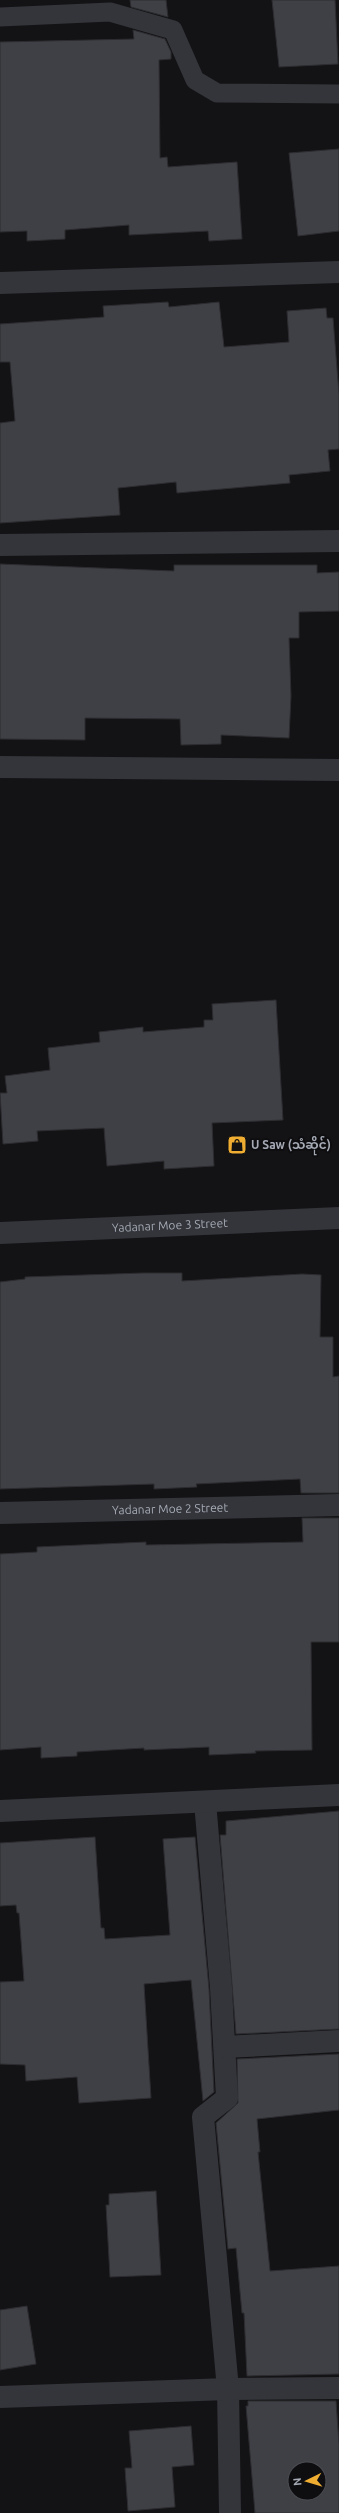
<svg xmlns="http://www.w3.org/2000/svg" width="339" height="2513" font-family="Ubuntu,'Noto Sans Myanmar',sans-serif">
<style>
.building{fill:#3f4045;stroke:#2d2d31;fill-rule:evenodd}
.lines{fill:none;stroke-linecap:round;stroke-linejoin:round}
.lane{stroke:#34353a;stroke-width:19}
.street{stroke:#34353a;stroke-width:22}
.labels{text-anchor:middle;stroke-width:4;stroke-linejoin:round;paint-order:stroke}
.poi-label{font-size:12px;font-weight:bold;fill:#a5aab5;stroke:#0e0e10;text-anchor:start}
.street-label{font-size:12px;fill:#a5aab5;stroke:#0e0e10}
</style>
<rect width="100%" height="100%" fill="#131315"/>
<g class="building">
<polygon points="130,0 166,0 168,17 131,7"/>
<polygon points="272,0 335,0 338,64 279,67"/>
<polygon points="133,30 165,39 171,52 171,59 159,60 160,158 167,157 168,167 237,162 242,239 209,241 208,231 129,235 129,225 65,230 65,239 27,241 27,231 0,232 0,42 134,39"/>
<polygon points="339,149 339,231 298,236 289,153"/>
<polygon points="168,302 169,307 219,302 224,347 289,342 287,311 326,308 327,318 333,318 339,394 339,449 328,450 330,471 289,475 290,483 177,493 176,482 118,488 120,515 0,523 0,423 15,421 10,362 0,362 0,324 104,317 103,306"/>
<polygon points="0,564 174,571 174,565 317,565 317,573 339,572 339,611 299,612 299,638 289,638 291,696 289,738 221,735 221,744 181,745 180,719 85,718 85,740 0,739"/>
<polygon points="276,1000 283,1120 212,1123 214,1166 164,1169 164,1161 107,1166 104,1128 37,1131 38,1141 3,1144 0,1093 7,1093 5,1076 50,1070 48,1048 100,1042 99,1032 143,1027 143,1032 204,1027 204,1020 213,1020 212,1004"/>
<polygon points="143,1273 182,1273 182,1281 302,1274 321,1275 320,1337 333,1337 333,1377 339,1376 339,1493 301,1493 300,1479 196,1484 197,1487 154,1489 154,1484 0,1489 0,1282 25,1279 25,1277"/>
<polygon points="302,1518 339,1518 339,1642 311,1642 312,1750 255,1751 256,1753 209,1755 209,1747 144,1750 144,1748 77,1752 77,1756 41,1758 41,1747 0,1750 0,1554 37,1552 37,1547 146,1542 146,1545 303,1542"/>
<polygon points="339,1811 339,2029 236,2034 220,1835 226,1835 226,1821"/>
<polygon points="95,1837 101,1928 104,1928 105,1939 170,1935 163,1839 195,1837 209,1989 214,2092 203,2101 191,1980 144,1984 151,2098 79,2103 77,2077 26,2081 25,2065 0,2064 0,1982 24,1981 19,1913 17,1913 16,1905 0,1906 0,1843"/>
<polygon points="339,2054 339,2110 257,2119 260,2152 258,2152 270,2271 339,2266 339,2374 247,2376 244,2313 242,2313 236,2248 228,2249 216,2123 238,2103 237,2059"/>
<polygon points="156,2191 161,2275 110,2277 106,2205 109,2205 109,2194"/>
<polygon points="27,2306 36,2364 0,2370 0,2310"/>
<path d="M 248,2401 L 336,2401 L 339,2444 L 339,2513 L 255,2513 L 246,2406 L 248,2406 ZM 295,2469 L 319,2469 L 319,2493 L 295,2493 Z"/>
<polygon points="191,2426 194,2465 172,2467 175,2507 128,2511 125,2468 132,2468 129,2431"/>
</g>
<g class="lines">
<polyline class="lane" points="0,17 110,12 173,30 195,80 217,93 339,94"/>
<g class="street">
<polyline points="0,283 339,272"/>
<polyline points="0,545 339,541"/>
<polyline points="0,767 339,770"/>
<path id="s1" d="M 0,1233 L 339,1218"/>
<path id="s2" d="M 0,1513 L 339,1505"/>
<polyline points="205,1802 221,1988 227,2098 203,2117 228,2389 230,2513"/>
<polyline points="0,1811 339,1795"/>
<polyline points="225,2047 339,2041"/>
<polyline points="0,2397 228,2389 339,2388"/>
</g>
</g>
<defs>
<symbol id="shop-square" viewBox="-11 -11 22 22"><rect x="-9" y="-9" width="18" height="18" rx="4" fill="#efae32" stroke="#0e0e10"/><path d="M-5-2.5h2.3a2.7 3.5 0 0 1 5.4 0H5L5.5 6h-11ZM-1.5-2.5h3a1.5 2.3 0 0 0-3 0Z" fill="#111"/></symbol>
</defs>
<g fill-rule="evenodd">
<use href="#shop-square" x="226" y="1134" width="22" height="22"/>
</g>
<g class="labels">
<g class="poi-label">
<text x="251" y="1149">U Saw (သံဆိုင်)</text>
</g>
<g class="street-label">
<text dy="4" stroke="none"><textPath href="#s1" startOffset="170">Yadanar Moe 3 Street</textPath></text>
<text dy="4" stroke="none"><textPath href="#s2" startOffset="170">Yadanar Moe 2 Street</textPath></text>
</g>
</g>
<g transform="translate(307 2481) rotate(265)"><circle r="19" fill="#0e0e10" stroke="#4a4c52"/>
<path d="M0-3L7 15L0 10L-7 15Z" fill="#efae32"/>
<text y="-6" font-size="11" font-weight="bold" text-anchor="middle" fill="#a5aab5">N</text>
</g>
</svg>
